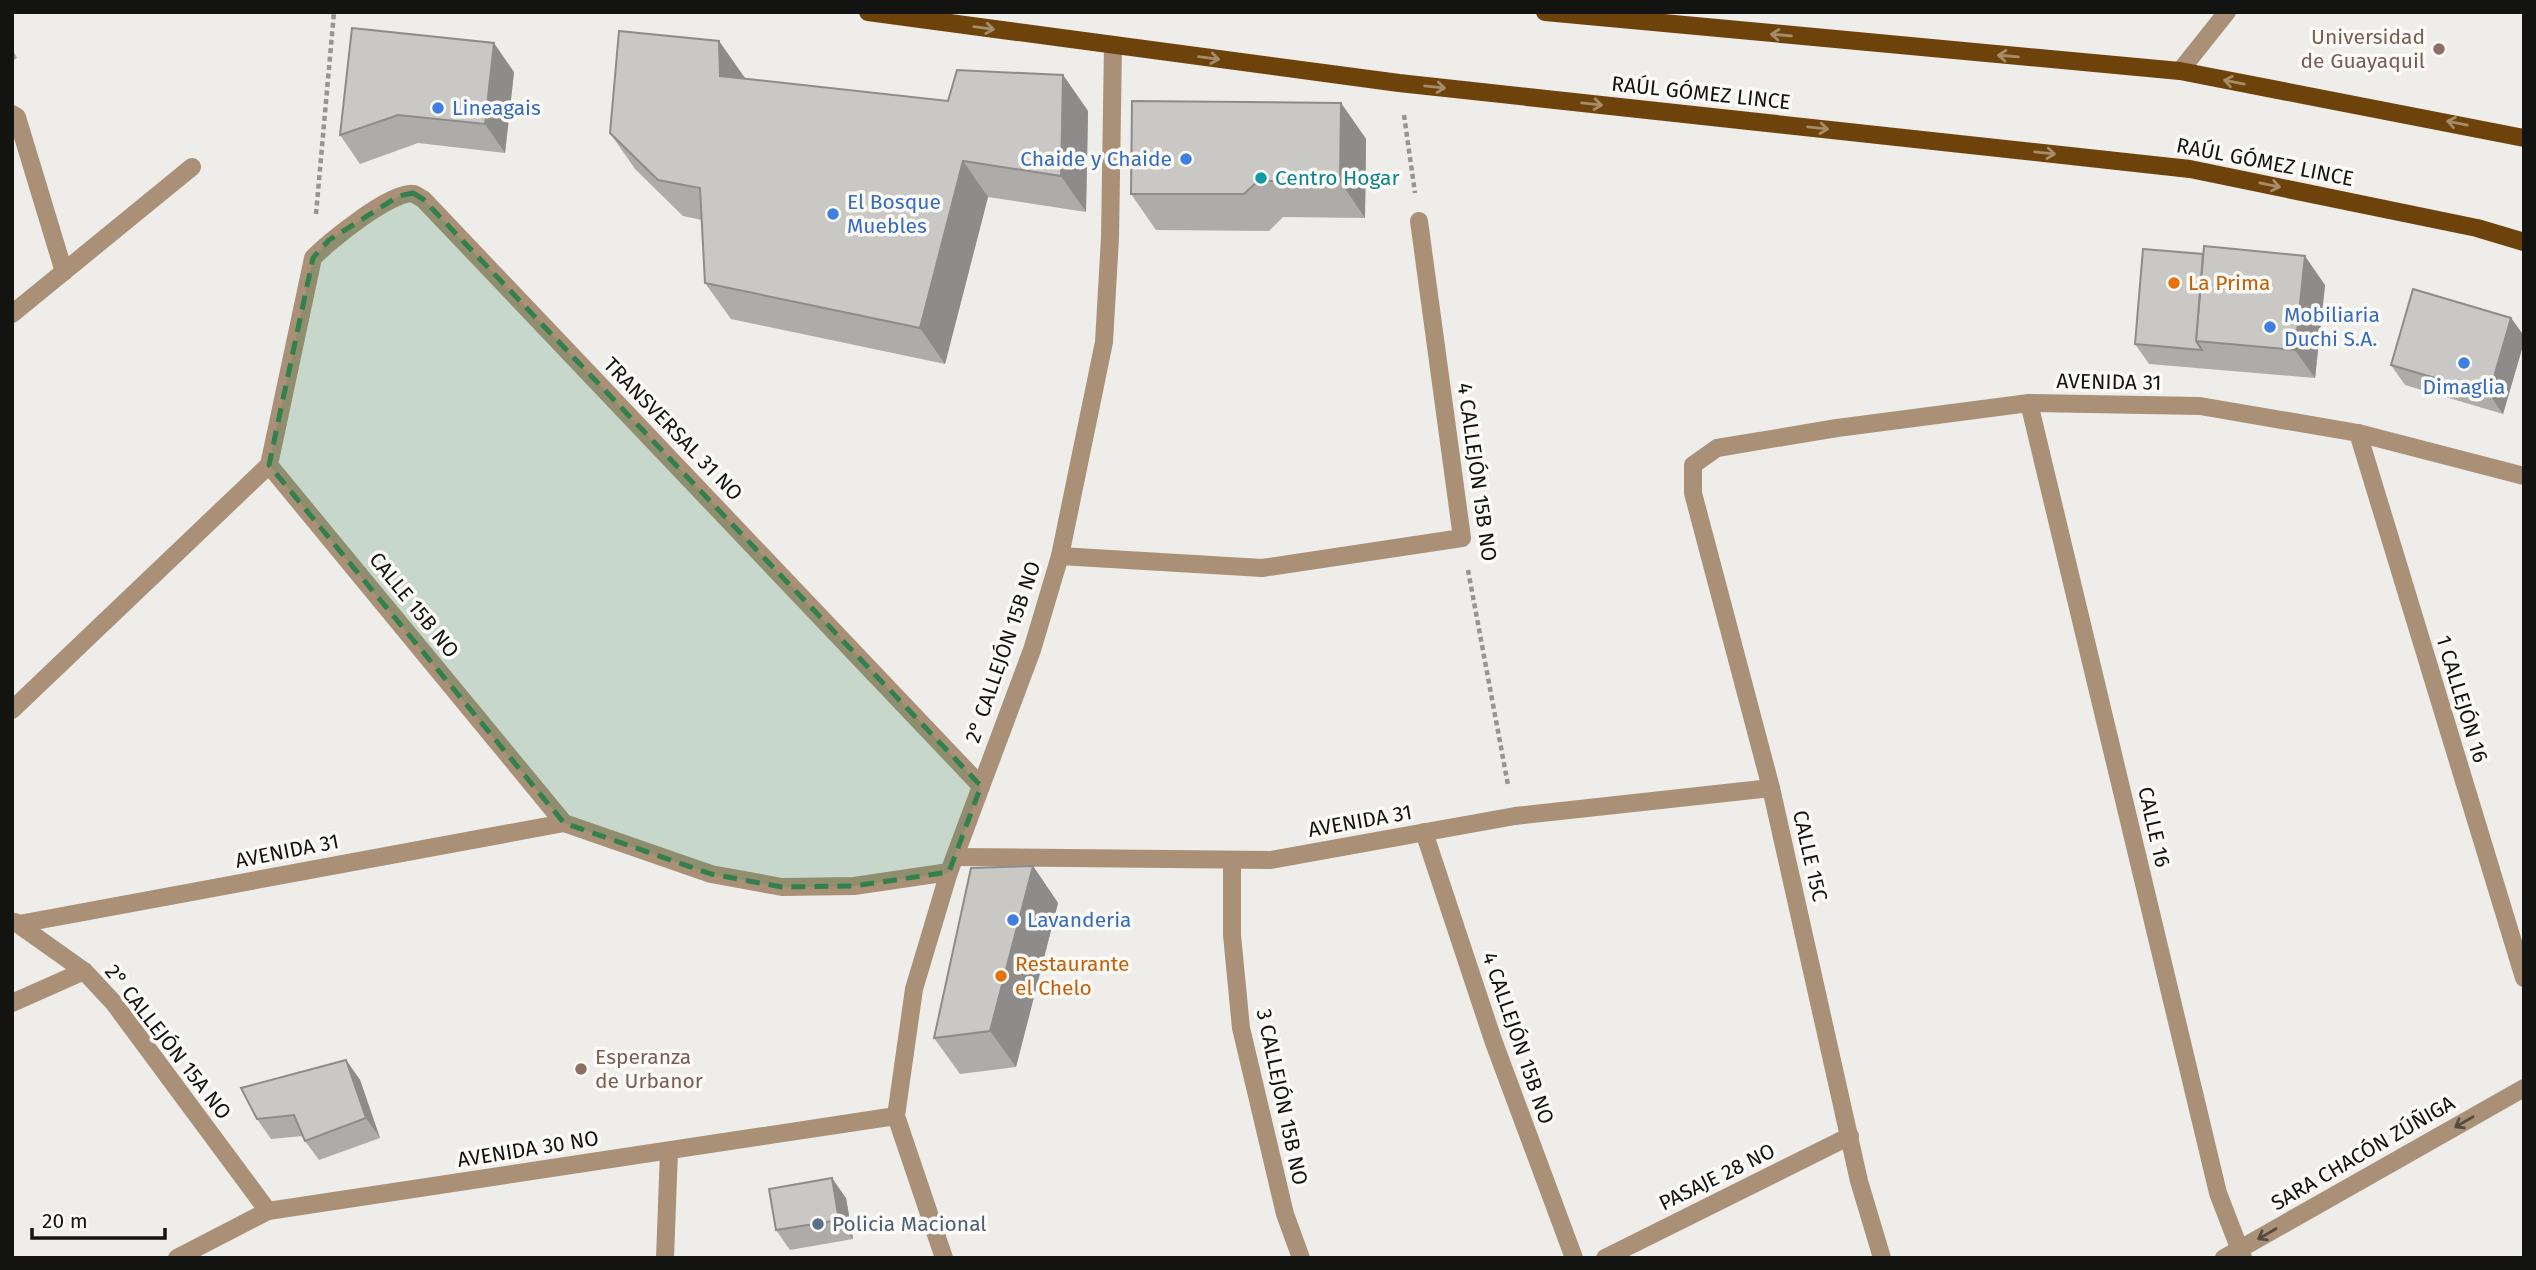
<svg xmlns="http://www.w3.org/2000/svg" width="2536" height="1270" font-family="'Fira Sans',sans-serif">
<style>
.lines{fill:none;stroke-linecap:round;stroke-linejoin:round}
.path{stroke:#959592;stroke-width:4.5;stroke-dasharray:5 3.5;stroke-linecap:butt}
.minor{stroke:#a99077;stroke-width:18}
.major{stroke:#6d430b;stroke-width:18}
.wall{fill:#adaca9}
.shaded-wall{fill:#8d8c8a}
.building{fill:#c9c8c5;stroke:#8d8c8a;stroke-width:2}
.oneway{stroke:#a68c69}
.oneway2{stroke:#564b3f}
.marked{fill:#33804f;fill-opacity:0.2;stroke:#33804f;stroke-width:5;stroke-dasharray:14 9;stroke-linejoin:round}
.education-dot{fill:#8d6e63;stroke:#fbfaf7;stroke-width:2.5}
.shop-dot{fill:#3f7fe0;stroke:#fbfaf7;stroke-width:2.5}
.culture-dot{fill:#0f9aa8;stroke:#fbfaf7;stroke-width:2.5}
.food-dot{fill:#e8710a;stroke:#fbfaf7;stroke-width:2.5}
.service-dot{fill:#5c6f8a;stroke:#fbfaf7;stroke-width:2.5}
.labels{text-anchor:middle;stroke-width:7;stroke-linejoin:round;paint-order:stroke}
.education-label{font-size:21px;fill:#785e54;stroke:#fbfaf7;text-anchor:end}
.street-label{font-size:21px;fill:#131312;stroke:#fbfaf7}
.shop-label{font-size:21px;fill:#366cbe;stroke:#fbfaf7;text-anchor:start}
.culture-label{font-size:21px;fill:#0d838f;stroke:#fbfaf7;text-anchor:start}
.food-label{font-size:21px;fill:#c56008;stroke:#fbfaf7;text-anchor:start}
.service-label{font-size:21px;fill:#4e5e75;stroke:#fbfaf7;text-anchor:start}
</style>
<rect width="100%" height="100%" fill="#eeedea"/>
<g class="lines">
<g class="path">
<polyline points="1404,115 1415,193"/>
<polyline points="316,214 334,12"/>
<polyline points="1468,570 1508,785"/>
</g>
<g class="minor">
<polyline points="2180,71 2227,12"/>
<polyline points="12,114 17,117 64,272"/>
<polyline points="12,314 192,167"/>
<polyline points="2029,403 2218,1193 2243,1258"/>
<polyline points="2358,433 2524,978"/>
<polyline points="1060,556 1262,568 1462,538 1419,221"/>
<polyline points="12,710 269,465"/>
<polyline points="1424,832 1493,1040 1574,1258"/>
<polyline points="955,857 1271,860 1515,816 1771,788"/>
<polyline points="1232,860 1232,935 1241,1028 1285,1214 1301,1258"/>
<path d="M 949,872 L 854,886 L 782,887 L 711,874 L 564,823 L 269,465 L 313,258 C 327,243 393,189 414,194 C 417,195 420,198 423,199 L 981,786"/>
<polyline points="15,922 84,971 113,1002 268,1211"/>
<polyline points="19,924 564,823"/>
<polyline points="12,1003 84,971"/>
<polyline points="177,1258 268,1211 896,1116"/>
<polyline points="665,1258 669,1151"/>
<polyline points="944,1258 896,1116 914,989 949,872 1032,650 1060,556 1104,342 1110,238 1113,45"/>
<polyline points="1605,1258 1850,1136"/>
<polyline points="1882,1258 1859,1181 1771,788 1693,493 1693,465 1717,448 1837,428 2029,403 2200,406 2358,433 2524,476"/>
<polyline points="2224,1258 2524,1088"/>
</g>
<g class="major">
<polyline points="868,12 1399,83 2190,169 2477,228 2524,242"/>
<polyline points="1545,12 2180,71 2524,138"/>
</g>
</g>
<g class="wall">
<polygon points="719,41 745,79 948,101 1063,75 1088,111 1086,212 988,197 945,364 731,319 705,283 702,220 683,216 635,169 610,133"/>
<polygon points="12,48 17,58 12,61"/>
<polygon points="514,72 505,153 418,143 360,164 340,135"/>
<polygon points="1341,103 1366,139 1365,218 1283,217 1269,231 1156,230 1131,194"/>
<polygon points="2325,285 2315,378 2149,364 2135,344"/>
<polygon points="2511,318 2524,336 2524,342 2503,414 2405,385 2391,365"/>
<polygon points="1033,866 1058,903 1016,1067 960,1074 934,1038"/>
<polygon points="346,1060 360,1080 380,1138 319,1160 305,1141 303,1136 271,1139 257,1119"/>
<polygon points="846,1198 853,1239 790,1250 776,1230"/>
</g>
<g class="shaded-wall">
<polygon points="719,41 745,78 745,112 720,76"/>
<polygon points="494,43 514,72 505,153 485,124"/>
<polygon points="1063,75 1088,111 1086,212 1061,176"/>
<polygon points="1341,103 1366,139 1365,218 1340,181"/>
<polygon points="963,161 988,197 945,364 920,328"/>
<polygon points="2305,256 2325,285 2315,378 2295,350"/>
<polygon points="2511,318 2524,336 2524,342 2503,414 2489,394"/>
<polygon points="1033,866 1058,903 1016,1067 990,1031"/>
<polygon points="346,1060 360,1080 380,1138 366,1118"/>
<polygon points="832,1178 846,1198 853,1239 839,1220"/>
</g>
<g class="building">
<polygon points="352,28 494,43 485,124 398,115 340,135"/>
<polygon points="619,31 719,41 720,76 948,101 957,70 1063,75 1061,176 963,161 920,328 705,283 700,188 658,180 610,133"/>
<polygon points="1132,101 1341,103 1340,181 1258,181 1244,194 1131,194"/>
<polygon points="2204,246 2305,256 2295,350 2196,341"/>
<polygon points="2143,249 2203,254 2196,341 2202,350 2135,344"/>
<polygon points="2413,289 2511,318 2489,394 2391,365"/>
<polygon points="1033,866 990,1031 934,1038 971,868"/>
<polygon points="346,1060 366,1118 305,1141 294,1115 257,1119 241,1088"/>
<polygon points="832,1178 839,1220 776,1230 769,1189"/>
</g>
<defs><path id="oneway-shaft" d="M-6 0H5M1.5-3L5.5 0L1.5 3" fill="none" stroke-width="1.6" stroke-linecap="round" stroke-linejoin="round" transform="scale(1.75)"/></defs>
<g class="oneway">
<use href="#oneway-shaft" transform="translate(984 28) rotate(8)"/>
<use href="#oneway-shaft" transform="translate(1781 35) rotate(-175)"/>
<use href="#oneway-shaft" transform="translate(2008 56) rotate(-175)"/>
<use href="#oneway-shaft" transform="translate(1209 58) rotate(7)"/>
<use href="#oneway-shaft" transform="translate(2234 82) rotate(-169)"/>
<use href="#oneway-shaft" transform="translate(1435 87) rotate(6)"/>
<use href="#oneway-shaft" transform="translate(1592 104) rotate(6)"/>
<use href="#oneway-shaft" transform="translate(2457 123) rotate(-169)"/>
<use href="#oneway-shaft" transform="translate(1818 128) rotate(6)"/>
<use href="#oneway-shaft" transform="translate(2045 153) rotate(6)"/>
<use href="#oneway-shaft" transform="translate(2270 185) rotate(12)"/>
</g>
<g class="oneway2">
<use href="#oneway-shaft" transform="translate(2464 1122) rotate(150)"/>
<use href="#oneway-shaft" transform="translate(2267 1234) rotate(150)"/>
</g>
<path class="marked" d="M 413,193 L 423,199 L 981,786 L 949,872 L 854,886 L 782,887 L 711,874 L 564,823 L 269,465 L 313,258 L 329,240 L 399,196 Z"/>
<g class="education-dot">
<circle cx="2439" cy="49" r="7"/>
<circle cx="581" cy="1069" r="7"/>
</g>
<g class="shop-dot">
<circle cx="438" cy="108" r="7"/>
<circle cx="1186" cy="159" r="7"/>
<circle cx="833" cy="214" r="7"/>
<circle cx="2270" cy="327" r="7"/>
<circle cx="2464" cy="363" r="7"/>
<circle cx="1013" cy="920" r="7"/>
</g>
<circle class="culture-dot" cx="1261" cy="178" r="7"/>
<g class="food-dot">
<circle cx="2174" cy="283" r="7"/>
<circle cx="1001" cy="976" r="7"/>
</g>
<circle class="service-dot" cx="818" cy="1224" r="7"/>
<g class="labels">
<g class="education-label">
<text x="2425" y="44">Universidad<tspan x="2425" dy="24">de Guayaquil</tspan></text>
<text x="595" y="1064" text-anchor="start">Esperanza<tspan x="595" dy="24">de Urbanor</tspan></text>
</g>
<g class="street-label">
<text transform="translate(1701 93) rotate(6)" y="7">RAÚL GÓMEZ LINCE</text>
<text transform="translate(2265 162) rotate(11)" y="7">RAÚL GÓMEZ LINCE</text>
<text transform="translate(2109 382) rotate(1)" y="7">AVENIDA 31</text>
<text transform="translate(673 429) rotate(46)" y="7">TRANSVERSAL 31 NO</text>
<text transform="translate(1477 472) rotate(82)" y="7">4 CALLEJÓN 15B NO</text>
<text transform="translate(414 605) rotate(51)" y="7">CALLE 15B NO</text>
<text transform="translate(1003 652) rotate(-71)" y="7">2° CALLEJÓN 15B NO</text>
<text transform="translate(2462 699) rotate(73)" y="7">1 CALLEJÓN 16</text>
<text transform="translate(1360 821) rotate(-10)" y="7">AVENIDA 31</text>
<text transform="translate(2154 827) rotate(77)" y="7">CALLE 16</text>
<text transform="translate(287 851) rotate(-11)" y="7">AVENIDA 31</text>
<text transform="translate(1810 856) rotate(77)" y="7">CALLE 15C</text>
<text transform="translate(1518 1038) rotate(71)" y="7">4 CALLEJÓN 15B NO</text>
<text transform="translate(168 1042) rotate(52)" y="7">2° CALLEJÓN 15A NO</text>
<text transform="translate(1282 1097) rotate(78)" y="7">3 CALLEJÓN 15B NO</text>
<text transform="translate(528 1149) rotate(-9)" y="7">AVENIDA 30 NO</text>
<text transform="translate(2363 1153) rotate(-30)" y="7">SARA CHACÓN ZÚÑIGA</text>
<text transform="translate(1717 1177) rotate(-26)" y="7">PASAJE 28 NO</text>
</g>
<g class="shop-label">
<text x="452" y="115">Lineagais</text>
<text x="1172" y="166" text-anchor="end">Chaide y Chaide</text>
<text x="847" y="209">El Bosque<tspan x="847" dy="24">Muebles</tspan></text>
<text x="2284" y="322">Mobiliaria<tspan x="2284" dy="24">Duchi S.A.</tspan></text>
<text x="2464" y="394" text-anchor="middle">Dimaglia</text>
<text x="1027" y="927">Lavanderia</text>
</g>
<g class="culture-label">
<text x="1275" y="185">Centro Hogar</text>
</g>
<g class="food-label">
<text x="2188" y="290">La Prima</text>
<text x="1015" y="971">Restaurante<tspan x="1015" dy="24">el Chelo</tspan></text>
</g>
<g class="service-label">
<text x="832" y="1231">Policia Macional</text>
</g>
</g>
<rect width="2536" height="1270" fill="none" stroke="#131312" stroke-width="28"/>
<path d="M32 1228v10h133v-10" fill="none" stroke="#131312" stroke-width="3.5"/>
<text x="42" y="1228" font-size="21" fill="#131312" stroke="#fbfaf7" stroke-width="5" paint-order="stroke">20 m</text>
</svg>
